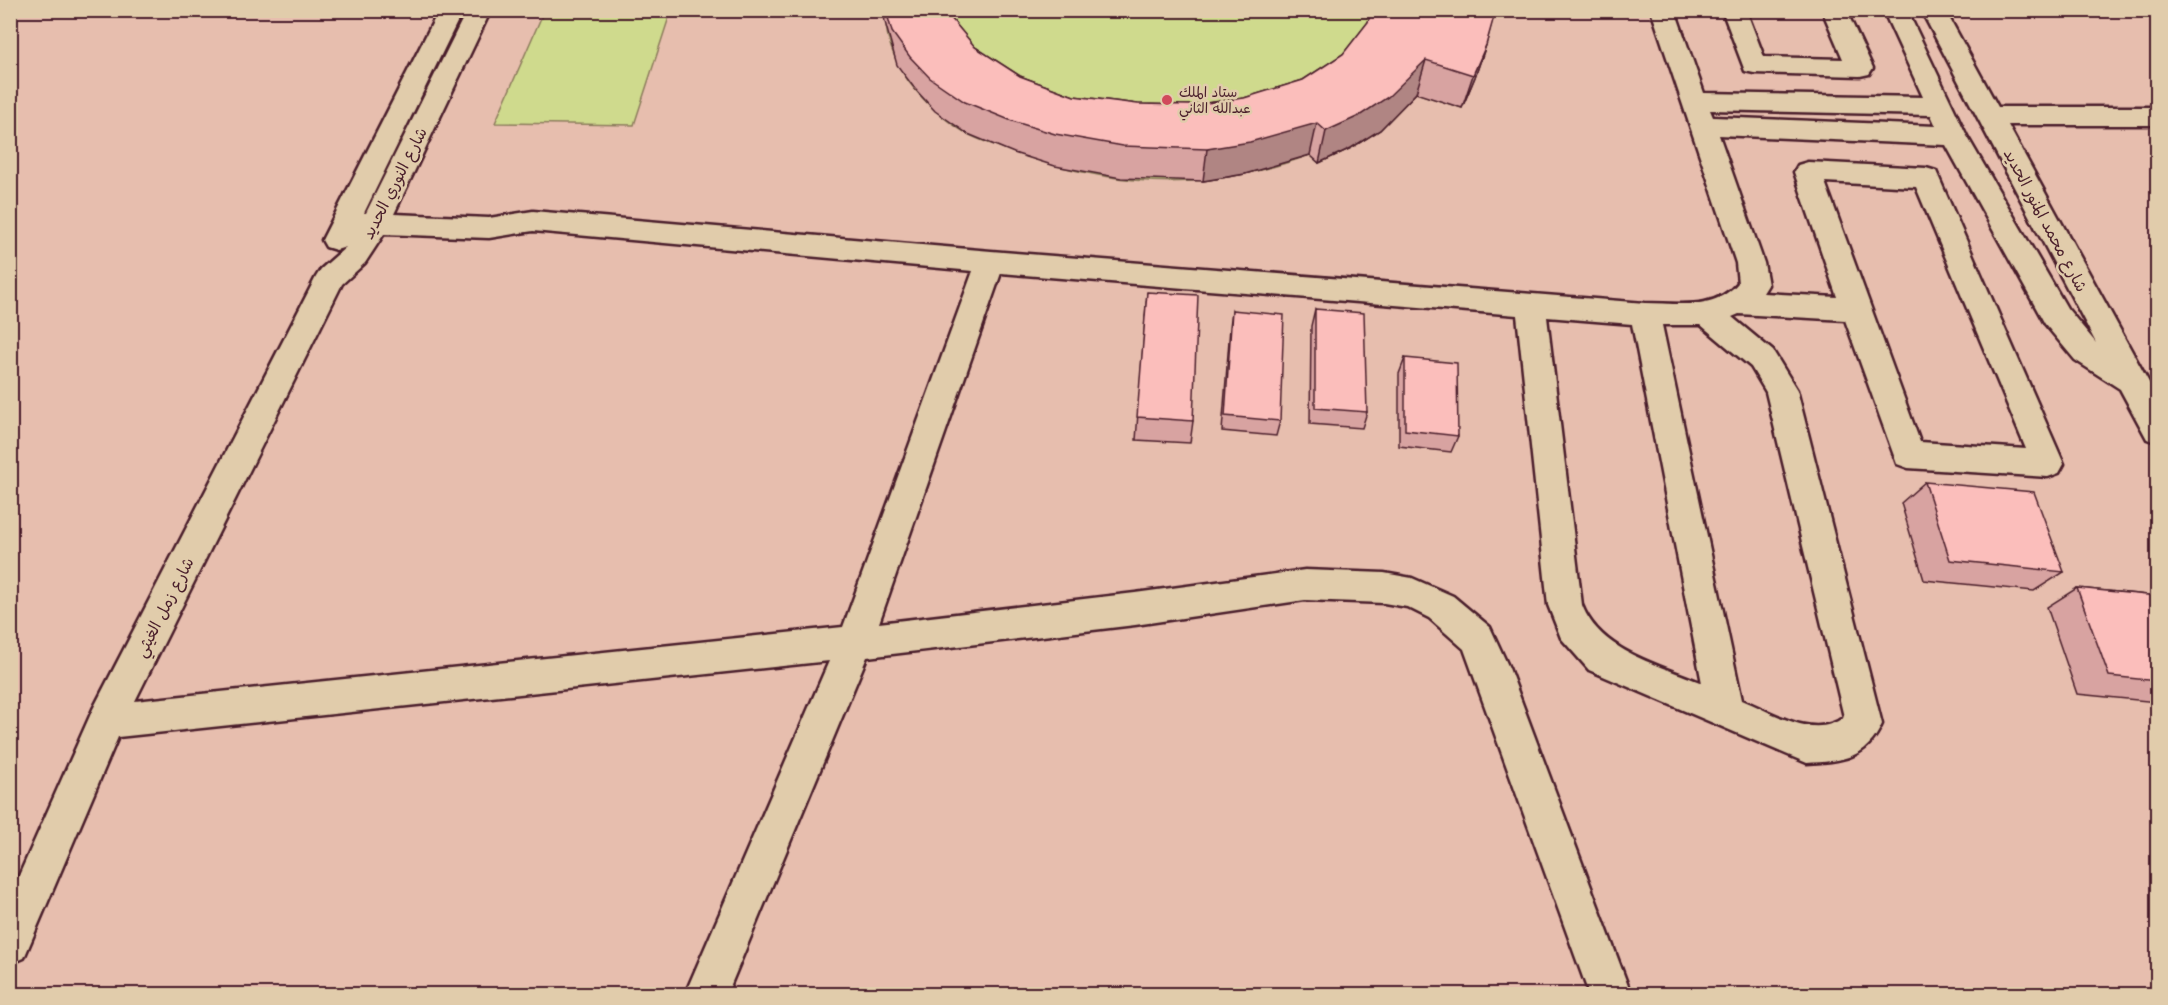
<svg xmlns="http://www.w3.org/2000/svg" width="2168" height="1005" font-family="Mali,'Playpen Sans Arabic',sans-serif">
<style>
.built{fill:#e7beae}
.green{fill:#cfda8d;stroke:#8c7c5c;stroke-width:1.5}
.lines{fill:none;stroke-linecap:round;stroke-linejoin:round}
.minor-casing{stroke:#4a1f2b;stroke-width:5}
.minor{fill:#e1ccab;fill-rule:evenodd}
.wall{fill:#d8a3a1;stroke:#4a1f2b;stroke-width:1.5}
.shaded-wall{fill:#b08583;stroke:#4a1f2b;stroke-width:1.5}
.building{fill:#fbbebb;stroke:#4a1f2b;stroke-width:1.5}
.poi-dot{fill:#d1495b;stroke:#e1ccab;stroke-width:2}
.labels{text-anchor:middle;stroke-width:5;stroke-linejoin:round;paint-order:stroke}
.far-poi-label{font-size:14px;fill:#4a1f2b;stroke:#e1ccab;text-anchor:start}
.street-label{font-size:16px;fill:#4a1f2b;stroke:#e1ccab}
</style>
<rect width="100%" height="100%" fill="#e9c8b0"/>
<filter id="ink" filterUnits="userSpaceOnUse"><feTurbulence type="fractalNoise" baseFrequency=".0167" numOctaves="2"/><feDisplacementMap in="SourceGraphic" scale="12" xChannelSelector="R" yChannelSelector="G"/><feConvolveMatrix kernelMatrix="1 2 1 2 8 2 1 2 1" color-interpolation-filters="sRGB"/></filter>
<g filter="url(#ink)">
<rect class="built" x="11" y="11" width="2146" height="983"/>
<g class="green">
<path d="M 887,10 L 1483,10 L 1462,108 L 1416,93 L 1380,130 L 1351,148 L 1319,163 L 1310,155 C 1276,167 1241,177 1205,180 C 1137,187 1063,172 1000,147 C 989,143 976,139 966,133 C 944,120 925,103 909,82 C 896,63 882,34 887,10 Z"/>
<polygon points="544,11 671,11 634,125 495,123"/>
</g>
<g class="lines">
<defs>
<g id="minor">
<path d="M 439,10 L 463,10 L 364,213 L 366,213 L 467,10 L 491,10 L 394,214 L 489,218 L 533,211 L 991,251 L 1645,303 C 1679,303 1714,311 1738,283 L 1736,263 L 1651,10 L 1675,10 L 1704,93 L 1923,97 L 1883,10 L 1907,10 L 1967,136 L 2067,308 L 2096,343 L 1921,10 L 1945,10 L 1998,107 L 2158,107 L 2158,125 L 2008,125 L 2158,399 L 2158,443 L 2147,439 L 2120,389 L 2075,360 L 2045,324 L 1946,145 L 1719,135 L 1764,263 L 1768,285 L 1763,293 L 1837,297 L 1794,172 L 1798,165 L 1808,162 L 1926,168 L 1936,171 L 2064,464 L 2059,473 L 2048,477 L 1908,468 L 1897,464 L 1845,320 L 1739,314 L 1732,317 L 1773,351 L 1797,390 L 1882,724 C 1867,759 1841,761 1807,763 L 1589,670 L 1561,638 L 1548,605 L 1517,315 L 1001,273 L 879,623 L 1135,593 L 1305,570 L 1384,573 L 1412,578 L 1453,596 L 1490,627 L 1509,668 L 1631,994 L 1589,994 L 1464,649 L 1429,618 L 1407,607 L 1384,603 L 1305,600 L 1135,625 L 867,657 L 727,994 L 685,994 L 829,661 L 118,737 L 24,958 L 10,964 L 10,896 L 93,709 L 316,277 L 321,269 L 346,247 L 336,250 L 326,247 L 322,240 ZM 1710,110 L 1931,115 L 1936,126 L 1713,117 ZM 1825,182 L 1916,187 L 2026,449 L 1920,442 ZM 533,231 L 973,271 L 843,627 L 135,701 L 342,284 L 365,263 L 384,234 L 489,238 ZM 1547,317 L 1632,324 L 1702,683 C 1660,665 1600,652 1582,605 ZM 1662,325 L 1701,325 L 1751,367 L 1766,392 L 1844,717 C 1814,741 1772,712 1742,700 Z"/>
<polygon points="1722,10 1746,10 1764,57 1843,59 1822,10 1846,10 1873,68 1869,74 1860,76 1754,73 1745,71"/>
</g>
</defs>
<use href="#minor" class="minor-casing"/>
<use href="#minor" class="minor"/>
</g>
<g class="wall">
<polygon points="883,10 949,10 950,17 975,47 1020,76 1074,96 1138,104 1191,105 1244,98 1303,80 1343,54 1368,22 1370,16 1370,10 1495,10 1486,45 1475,77 1462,108 1416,93 1380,130 1351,148 1319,163 1310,155 1245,174 1203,181 1121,178 1055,166 1014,153 968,134 935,111 915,89 897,65 885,22"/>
<polygon points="1147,292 1193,421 1190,443 1136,440"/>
<polygon points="1315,309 1367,412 1362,428 1310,424 1311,326"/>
<polygon points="1232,310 1280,421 1276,436 1222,431 1230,327"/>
<polygon points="1405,358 1458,436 1451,452 1399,446 1399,374"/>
<polygon points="1925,482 2064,572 2034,591 1924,580 1901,503"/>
<polygon points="2077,588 2157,596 2157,702 2077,694 2047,607"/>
</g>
<g class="shaded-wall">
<polygon points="1486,45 1475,77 1462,108 1473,75"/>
<polygon points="1426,60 1416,93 1380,130 1351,148 1319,163 1326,131"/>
<polygon points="1317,123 1310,155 1245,174 1203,181 1207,149"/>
</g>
<g class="building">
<polygon points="886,10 949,10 950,17 975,47 1020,76 1074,96 1138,104 1191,105 1244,98 1303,80 1343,54 1368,22 1372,10 1495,10 1495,13 1486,45 1473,75 1426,60 1388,97 1359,116 1326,131 1317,123 1250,142 1207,149 1123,146 1055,134 1012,121 965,102 930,78 910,57 892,32"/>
<polygon points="1147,292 1198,295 1193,421 1137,417"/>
<polygon points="1315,309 1364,313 1367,412 1315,408"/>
<polygon points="1232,310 1284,315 1280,421 1225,416"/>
<polygon points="1405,358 1457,363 1458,436 1405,430"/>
<polygon points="1925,482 2034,492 2064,572 1950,560"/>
<polygon points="2077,588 2157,596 2157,681 2109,676"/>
</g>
</g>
<circle class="poi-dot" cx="1167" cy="100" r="6"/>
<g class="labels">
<g class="far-poi-label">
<text x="1179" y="97">ستاد الملك<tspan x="1179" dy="16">عبدالله الثاني</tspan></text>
</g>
<g class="street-label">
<text transform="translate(394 183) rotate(-63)" y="6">شارع النوري الحديد</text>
<text transform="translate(2046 220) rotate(62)" y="6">شارع محمد المنور الحديد</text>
<text transform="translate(164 607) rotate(-63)" y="6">شارع زمل الغيثي</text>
</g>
</g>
<rect width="2168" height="1005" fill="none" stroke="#e1ccab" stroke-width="36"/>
<rect x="18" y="18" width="2132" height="969" fill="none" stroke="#4a1f2b" stroke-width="2" filter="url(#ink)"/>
</svg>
